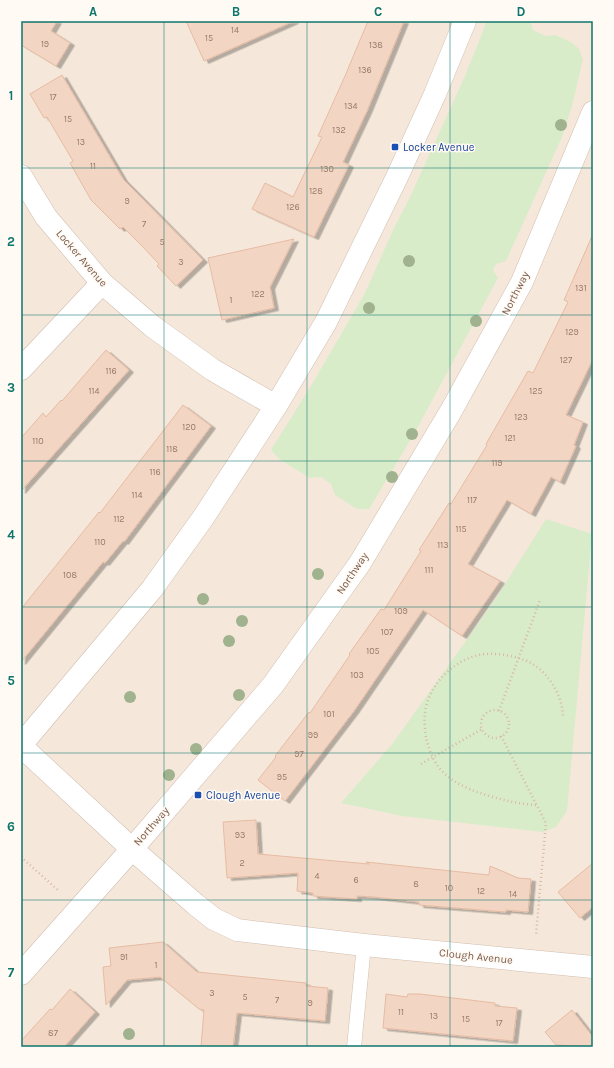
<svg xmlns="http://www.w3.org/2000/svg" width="614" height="1068" font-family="Karla,sans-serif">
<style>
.residential{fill:#f5e8da}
.green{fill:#d8ecc9}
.building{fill:#f3d5c3;stroke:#e6bba3;filter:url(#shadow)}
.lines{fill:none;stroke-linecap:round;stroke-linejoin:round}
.lane-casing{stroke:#d1beb0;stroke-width:15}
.street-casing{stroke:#d1beb0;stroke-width:23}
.path{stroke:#d9b8a5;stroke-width:2.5;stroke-dasharray:1 3;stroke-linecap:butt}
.lane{stroke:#fff;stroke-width:14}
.street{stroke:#fff;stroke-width:22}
.tree{fill:#a0b28e}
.grid{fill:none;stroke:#0f766e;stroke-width:1;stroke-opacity:0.55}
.transit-dot{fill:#1a4fb4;stroke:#fffaf3;stroke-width:1.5}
.labels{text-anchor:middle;stroke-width:3;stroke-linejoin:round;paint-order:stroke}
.number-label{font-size:9px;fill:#987a6a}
.transit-label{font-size:11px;fill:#164399;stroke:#fffaf3;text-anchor:start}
.street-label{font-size:11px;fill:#7a5c4d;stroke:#fffaf3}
.neatline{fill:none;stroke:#0f766e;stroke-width:1.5}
.grid-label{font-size:13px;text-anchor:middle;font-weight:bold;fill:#0f766e}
</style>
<defs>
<filter id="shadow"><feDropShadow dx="4.5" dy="2.5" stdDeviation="0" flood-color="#0004"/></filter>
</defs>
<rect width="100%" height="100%" fill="#fdf6ec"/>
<rect class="residential" x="21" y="21" width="572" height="1026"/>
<g class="green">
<polygon points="487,21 530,21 533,30 546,36 555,35 571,42 579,49 583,59 572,106 562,137 506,261 496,264 493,270 498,278 414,434 369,509 357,509 335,495 331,484 321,477 310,478 279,459 271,450 312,384 364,295 394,228 410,197 465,76"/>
<polygon points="546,519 592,534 567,811 556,827 543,832 402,816 341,803 393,743 495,600"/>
</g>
<g class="building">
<polygon points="21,21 57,21 51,31 70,43 56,66 21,45"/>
<polygon points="186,21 294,21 204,61"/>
<polygon points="368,21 404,21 367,111 343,162 349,165 314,237 252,209 265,183 293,197 322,137 318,136 345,76"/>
<polygon points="62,75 123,179 203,260 176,286 157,266 159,264 141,245 123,227 120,229 91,200 70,163 73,161 47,117 44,118 30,94"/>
<polygon points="593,234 593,359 566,415 583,422 574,445 576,446 560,482 551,477 531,514 507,500 468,564 500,581 462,636 423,610 354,711 285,801 258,780 276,757 275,756 309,712 310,713 350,655 349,654 381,609 384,610 421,551 419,550 449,503 451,504 487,445 486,444 528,371 533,373 568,302 564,300"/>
<polygon points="294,239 270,287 274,308 222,320 208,258"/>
<polygon points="106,350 129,370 21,491 21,438 43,413 46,417 61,400 62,401"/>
<polygon points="183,405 211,426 124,542 123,541 105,563 103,562 21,662 21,609 99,512 100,513"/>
<polygon points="256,820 258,854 369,864 366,862 489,875 490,866 518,878 531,879 528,912 506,910 506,912 431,906 419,905 419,902 374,897 357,896 357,899 313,896 313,893 297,891 298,873 227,878 223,822"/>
<polygon points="593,863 593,907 580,918 558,892"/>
<polygon points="163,942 197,972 306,983 306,986 328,988 325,1021 237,1013 233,1047 201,1047 204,1010 199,1009 160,977 127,980 106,1005 103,967 111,966 109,948"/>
<polygon points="70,989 95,1012 64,1047 21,1047 21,1041 50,1009 52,1010"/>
<polygon points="386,994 407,997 408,994 420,994 495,1003 495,1006 517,1008 513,1041 383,1028"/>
<polygon points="572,1010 593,1037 593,1047 556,1045 545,1032"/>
</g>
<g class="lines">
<defs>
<polyline id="lane" points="354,1047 364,945"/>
<g id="street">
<polyline points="21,176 46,217 102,283 152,326 213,370 276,406"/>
<polyline points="21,369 102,283"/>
<polyline points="21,745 152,589 203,518 276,406 326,322 397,177 435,94 465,21"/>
<polyline points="21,746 132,849 195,904 214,919 237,930 364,945 593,967"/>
<polyline points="21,974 132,849 273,685 360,563 451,411 522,282 593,112"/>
</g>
</defs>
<use href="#lane" class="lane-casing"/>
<use href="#street" class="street-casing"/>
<g class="path">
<circle cx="495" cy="724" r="14"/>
<polyline points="499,711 540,600"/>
<polyline points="501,736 546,823 536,935"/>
<polyline points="421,764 482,729"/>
<path d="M 536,805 C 518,804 503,800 486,795 C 470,790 453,783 441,770 C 433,761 429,749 426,738 C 425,730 424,721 425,713 C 428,684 456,657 485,654 C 500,653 514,656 527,661 C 548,671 562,694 563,716"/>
<polyline points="21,857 59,891"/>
</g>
<use href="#lane" class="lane"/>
<use href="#street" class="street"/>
</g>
<g class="tree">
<circle cx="561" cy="125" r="6"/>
<circle cx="409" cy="261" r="6"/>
<circle cx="369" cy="308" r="6"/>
<circle cx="476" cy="321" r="6"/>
<circle cx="412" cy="434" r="6"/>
<circle cx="392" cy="477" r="6"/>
<circle cx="318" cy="574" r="6"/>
<circle cx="203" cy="599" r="6"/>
<circle cx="242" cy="621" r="6"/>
<circle cx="229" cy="641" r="6"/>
<circle cx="239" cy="695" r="6"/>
<circle cx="130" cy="697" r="6"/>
<circle cx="196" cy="749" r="6"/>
<circle cx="169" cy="775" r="6"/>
<circle cx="129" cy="1034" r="6"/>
</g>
<path class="grid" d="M 164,21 L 164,1047M 307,21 L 307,1047M 450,21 L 450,1047M 21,168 L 593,168M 21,315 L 593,315M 21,461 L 593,461M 21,607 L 593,607M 21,753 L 593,753M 21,900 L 593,900"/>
<g class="transit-dot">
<rect x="391" y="143" width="8" height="8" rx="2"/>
<rect x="194" y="791" width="8" height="8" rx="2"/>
</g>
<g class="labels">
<g class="number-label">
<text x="235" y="33">14</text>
<text x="209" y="41">15</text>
<text x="45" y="47">19</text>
<text x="376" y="48">138</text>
<text x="365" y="73">136</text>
<text x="53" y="100">17</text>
<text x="351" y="109">134</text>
<text x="68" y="122">15</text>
<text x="339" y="133">132</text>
<text x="81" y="145">13</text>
<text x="93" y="169">11</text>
<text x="327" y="172">130</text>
<text x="316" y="194">128</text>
<text x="127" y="204">9</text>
<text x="293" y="210">126</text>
<text x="144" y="227">7</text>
<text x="162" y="245">5</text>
<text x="181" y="265">3</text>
<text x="581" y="291">131</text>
<text x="258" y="297">122</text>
<text x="231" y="303">1</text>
<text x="572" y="335">129</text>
<text x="566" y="363">127</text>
<text x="111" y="374">116</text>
<text x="94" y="394">114</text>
<text x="536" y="394">125</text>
<text x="521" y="420">123</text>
<text x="189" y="430">120</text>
<text x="510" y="441">121</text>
<text x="38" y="444">110</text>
<text x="172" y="452">118</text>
<text x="497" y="466">119</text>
<text x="155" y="475">116</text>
<text x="137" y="498">114</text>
<text x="472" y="503">117</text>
<text x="119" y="522">112</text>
<text x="461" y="532">115</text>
<text x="100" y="545">110</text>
<text x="443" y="548">113</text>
<text x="429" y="573">111</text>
<text x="70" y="578">108</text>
<text x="401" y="614">109</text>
<text x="387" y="635">107</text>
<text x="373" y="654">105</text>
<text x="357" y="678">103</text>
<text x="329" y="717">101</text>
<text x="313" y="738">99</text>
<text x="299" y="757">97</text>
<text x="282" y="780">95</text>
<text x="240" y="838">93</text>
<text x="242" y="866">2</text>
<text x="317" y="879">4</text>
<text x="356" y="883">6</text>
<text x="416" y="887">8</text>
<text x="449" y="891">10</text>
<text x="481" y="894">12</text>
<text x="513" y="897">14</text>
<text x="124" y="960">91</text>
<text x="156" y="968">1</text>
<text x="212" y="996">3</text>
<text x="245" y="1000">5</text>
<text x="277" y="1003">7</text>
<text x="310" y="1006">9</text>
<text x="401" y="1015">11</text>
<text x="434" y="1019">13</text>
<text x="466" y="1022">15</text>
<text x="499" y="1026">17</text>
<text x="53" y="1036">87</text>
</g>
<g class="transit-label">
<text x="403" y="151">Locker Avenue</text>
<text x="206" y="799">Clough Avenue</text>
</g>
<g class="street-label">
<text transform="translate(82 258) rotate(49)" y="4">Locker Avenue</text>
<text transform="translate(515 293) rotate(-63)" y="4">Northway</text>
<text transform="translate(352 573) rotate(-56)" y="4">Northway</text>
<text transform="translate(151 826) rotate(-49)" y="4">Northway</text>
<text transform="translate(476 956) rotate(6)" y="4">Clough Avenue</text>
</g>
</g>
<rect width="614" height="1068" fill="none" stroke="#fffaf3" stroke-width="44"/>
<rect x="22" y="22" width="570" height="1024" class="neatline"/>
<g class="grid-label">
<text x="93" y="16">A</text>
<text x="236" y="16">B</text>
<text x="378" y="16">C</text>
<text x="521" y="16">D</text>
<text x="11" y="100">1</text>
<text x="11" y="246">2</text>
<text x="11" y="392">3</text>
<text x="11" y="539">4</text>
<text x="11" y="685">5</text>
<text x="11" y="831">6</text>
<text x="11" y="977">7</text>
</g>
</svg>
